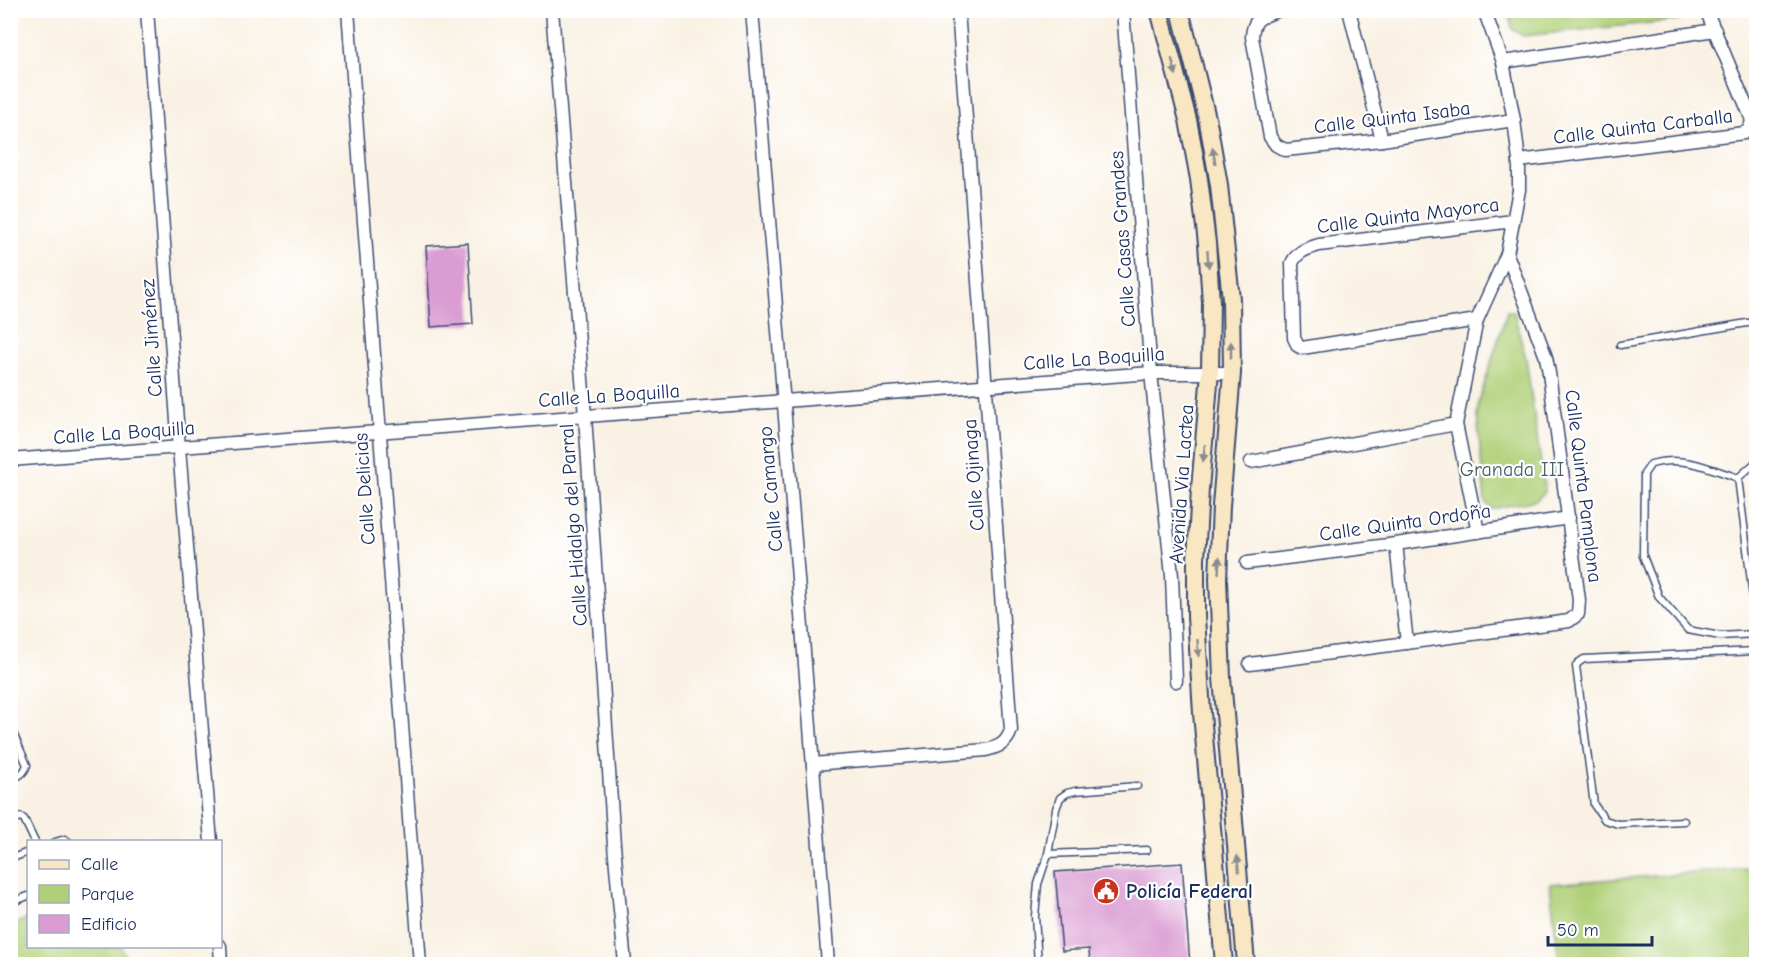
<svg xmlns="http://www.w3.org/2000/svg" width="1767" height="975" font-family="'Comic Neue',sans-serif">
<style>
.green{fill:#b0d078;stroke:#66806b;stroke-width:1.5}
.building{fill:#da9cd3}
.lines{fill:none;stroke-linecap:round;stroke-linejoin:round}
.service-casing{stroke:#3c4c72;stroke-width:9}
.minor-casing{stroke:#3c4c72;stroke-width:15}
.secondary-casing{stroke:#3c4c72;stroke-width:20}
.service{stroke:#fff;stroke-width:6}
.minor{stroke:#fff;stroke-width:12}
.secondary{stroke:#f9e7c3;stroke-width:16}
.oneway{fill:#8a8b90}
.labels{text-anchor:middle;stroke-width:4.5;stroke-linejoin:round;paint-order:stroke}
.street-label{font-size:20px;fill:#1b2f5e;stroke:#fff}
.park-label{font-size:20px;fill:#485f66;stroke:#fff}
.poi-label{font-size:20px;font-weight:bold;fill:#1b2f5e;stroke:#fff;text-anchor:start}
</style>
<rect width="100%" height="100%" fill="#fff"/>
<filter id="ink" filterUnits="userSpaceOnUse"><feTurbulence type="fractalNoise" baseFrequency=".0167" numOctaves="2"/><feDisplacementMap in="SourceGraphic" scale="12" xChannelSelector="R" yChannelSelector="G"/><feConvolveMatrix kernelMatrix="1 2 1 2 8 2 1 2 1" color-interpolation-filters="sRGB"/></filter>
<filter id="wash" filterUnits="userSpaceOnUse"><feTurbulence type="fractalNoise" baseFrequency=".008" numOctaves="4" result="noise"/><feDisplacementMap in="SourceGraphic" scale="24" xChannelSelector="R" yChannelSelector="G"/><feGaussianBlur stdDeviation="1.35" result="paint"/><feColorMatrix in="noise" values="0 0 0 0 0 0 0 0 0 0 0 0 0 0 0 0 0 1.4 0 .05"/><feComposite in="paint" operator="in"/></filter>
<g filter="url(#wash)">
<rect width="100%" height="100%" fill="#f9f1e3"/>
<g class="green">
<polygon points="1507,11 1507,10 1686,11 1680,20 1523,36 1513,30"/>
<polygon points="1507,311 1514,312 1526,359 1545,492 1536,500 1491,509 1485,502 1477,415 1479,401"/>
<polygon points="1756,868 1756,964 1559,964 1550,884"/>
<polygon points="28,918 28,946 121,947 129,964 11,964 11,926"/>
</g>
<g id="blocks">
<g class="building">
<polygon points="468,243 473,324 431,327 426,246"/>
<polygon points="1182,863 1190,964 1090,964 1089,949 1062,951 1055,872"/>
</g>
</g>
</g>
<g filter="url(#ink)">
<use href="#blocks" fill-opacity="0" stroke="#3c4c72" stroke-width="1.5"/>
<g class="lines">
<defs>
<g id="service">
<polyline points="1620,345 1747,323 1756,323"/>
<polyline points="1756,462 1738,478 1756,621"/>
<path d="M 1738,478 C 1709,468 1682,455 1651,464 L 1644,474 L 1643,556 L 1659,597 L 1688,630 L 1720,636 L 1756,634"/>
<path d="M 10,726 L 27,765 C 24,774 19,776 10,780"/>
<polyline points="10,821 21,817 24,819 35,842"/>
<polyline points="1684,821 1618,824 1605,820 1594,805 1576,666 1578,663 1584,659 1756,651"/>
<polyline points="55,842 65,839 69,842"/>
<polyline points="1048,854 1147,850"/>
<polyline points="10,859 28,852"/>
<polyline points="10,903 28,896"/>
<polyline points="1038,964 1035,916 1038,884 1048,854 1056,809 1060,798 1067,793 1075,791 1137,786"/>
</g>
<g id="minor">
<polyline points="147,10 179,448 211,842"/>
<polyline points="348,10 420,964"/>
<polyline points="552,10 585,416 614,845 625,964"/>
<path d="M 752,10 C 777,329 805,646 828,964"/>
<polyline points="1123,10 1151,373 1172,576 1176,681"/>
<path d="M 1279,10 C 1262,17 1253,17 1252,37 L 1270,137 L 1276,145 L 1285,150 L 1382,140 L 1514,120"/>
<polyline points="1349,10 1382,140"/>
<polyline points="1503,62 1715,30"/>
<polyline points="1519,161 1744,133 1749,130 1752,121 1750,115 1706,10"/>
<path d="M 1477,320 L 1302,348 L 1298,346 L 1294,338 L 1292,263 C 1298,251 1306,249 1319,245 L 1513,221"/>
<polyline points="10,460 1151,373 1232,373"/>
<polyline points="1251,462 1456,424"/>
<polyline points="1478,532 1456,424 1477,320 1507,254 1519,190 1519,161 1514,120 1503,62 1484,10"/>
<polyline points="1396,544 1407,643"/>
<polyline points="1247,563 1396,544 1569,518"/>
<polyline points="1250,664 1569,621 1578,614 1579,600 1549,373 1546,357 1507,254"/>
<path d="M 813,764 L 986,750 C 999,747 1007,743 1011,730 L 958,10"/>
<polyline points="220,946 221,964"/>
</g>
<g id="secondary">
<polyline points="1159,10 1188,120 1199,179 1207,243 1211,302 1210,372 1200,489 1196,560 1196,616 1202,713 1224,964"/>
<polyline points="1180,10 1208,122 1219,185 1231,299 1232,373 1221,506 1218,579 1222,678 1246,964"/>
</g>
</defs>
<use href="#service" class="service-casing"/>
<use href="#minor" class="minor-casing"/>
<use href="#secondary" class="secondary-casing"/>
<use href="#service" class="service"/>
<use href="#minor" class="minor"/>
<use href="#secondary" class="secondary"/>
</g>
<defs><path id="oneway-solid" d="M-6-.8H1V-3.2L6.5 0L1 3.2V.8H-6Z" transform="scale(1.5)"/></defs>
<g class="oneway">
<use href="#oneway-solid" transform="translate(1174 67) rotate(75)"/>
<use href="#oneway-solid" transform="translate(1214 156) rotate(-100)"/>
<use href="#oneway-solid" transform="translate(1208 259) rotate(86)"/>
<use href="#oneway-solid" transform="translate(1231 350) rotate(-90)"/>
<use href="#oneway-solid" transform="translate(1204 453) rotate(96)"/>
<use href="#oneway-solid" transform="translate(1219 565) rotate(-87)"/>
<use href="#oneway-solid" transform="translate(1198 648) rotate(86)"/>
<use href="#oneway-solid" transform="translate(1238 864) rotate(-95)"/>
</g>
</g>
<defs>
<symbol id="civic-disc" viewBox="-11 -11 22 22"><circle r="9.5" fill="#c8321e" stroke="#fff"/><path d="M-.6-6.5H3V-4.5H.6V-3L4-1V1h2V6H-6V1h2V-1L-.6-3ZM-1.2 2.5V6h2.4V2.5Z" fill="#fff"/></symbol>
</defs>
<g fill-rule="evenodd">
<use href="#civic-disc" x="1091" y="876" width="30" height="30"/>
</g>
<g class="labels">
<g class="street-label">
<text transform="translate(1392 117) rotate(-7)" y="7">Calle Quinta Isaba</text>
<text transform="translate(1643 126) rotate(-7)" y="7">Calle Quinta Carballa</text>
<text transform="translate(1408 215) rotate(-7)" y="7">Calle Quinta Mayorca</text>
<text transform="translate(1122 239) rotate(-94)" y="7">Calle Casas Grandes</text>
<text transform="translate(151 338) rotate(-94)" y="7">Calle Jiménez</text>
<text transform="translate(1094 358) rotate(-4)" y="7">Calle La Boquilla</text>
<text transform="translate(609 395) rotate(-4)" y="7">Calle La Boquilla</text>
<text transform="translate(124 432) rotate(-4)" y="7">Calle La Boquilla</text>
<text transform="translate(973 475) rotate(-94)" y="7">Calle Ojinaga</text>
<text transform="translate(1181 484) rotate(-86)" y="7">Avenida Via Lactea</text>
<text transform="translate(1584 486) rotate(83)" y="7">Calle Quinta Pamplona</text>
<text transform="translate(364 489) rotate(-94)" y="7">Calle Delicias</text>
<text transform="translate(770 489) rotate(-95)" y="7">Calle Camargo</text>
<text transform="translate(1405 522) rotate(-8)" y="7">Calle Quinta Ordoña</text>
<text transform="translate(573 525) rotate(-94)" y="7">Calle Hidalgo del Parral</text>
</g>
<g class="park-label">
<text x="1512" y="476">Granada III</text>
</g>
<g class="poi-label">
<text x="1126" y="898">Policía Federal</text>
</g>
</g>
<rect width="1767" height="975" fill="none" stroke="#fff" stroke-width="36"/>
<rect x="27" y="840" width="195" height="108" fill="#ffffff" stroke="#a4acbf" stroke-width="1.5"/>
<rect x="39" y="860" width="30" height="9" fill="#f9e7c3" stroke="#a4acbf" stroke-width="1.5"/>
<text x="81" y="870" font-size="18" fill="#1b2f5e">Calle</text>
<rect x="39" y="885" width="30" height="18" fill="#b0d078" stroke="#a4acbf" stroke-width="1.5"/>
<text x="81" y="900" font-size="18" fill="#1b2f5e">Parque</text>
<rect x="39" y="915" width="30" height="18" fill="#da9cd3" stroke="#a4acbf" stroke-width="1.5"/>
<text x="81" y="930" font-size="18" fill="#1b2f5e">Edificio</text>
<path d="M1548 936v9h104v-9" fill="none" stroke="#1b2f5e" stroke-width="3"/>
<text x="1557" y="936" font-size="18" fill="#1b2f5e" stroke="#ffffff" stroke-width="4.5" paint-order="stroke">50 m</text>
</svg>
